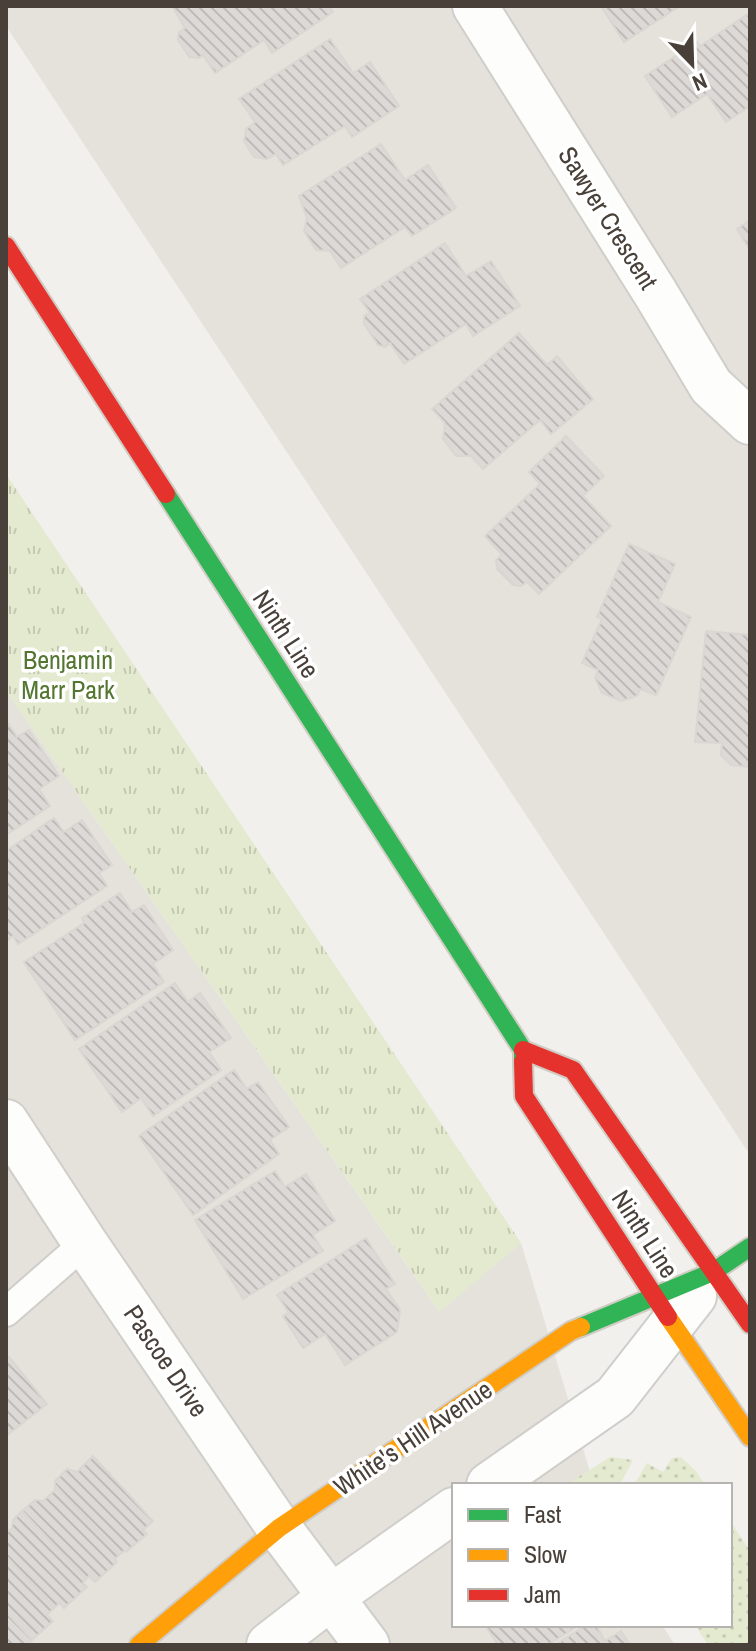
<svg xmlns="http://www.w3.org/2000/svg" width="756" height="1651" font-family="'Archivo Narrow',sans-serif">
<style>
.residential{fill:#e5e1db}
.grass{fill:url(#grass-dots)}
.park{fill:url(#park-tufts)}
.building{fill:url(#building-back-hatch);stroke:#dad7d3;stroke-width:2}
.lines{fill:none;stroke-linecap:round;stroke-linejoin:round}
.lane-casing{stroke:#d0cecb;stroke-width:32}
.street-casing{stroke:#d0cecb;stroke-width:48}
.fast-casing{stroke:#d0ccc4;stroke-width:22}
.slow-casing{stroke:#d0ccc4;stroke-width:22}
.jam-casing{stroke:#d0ccc4;stroke-width:22}
.lane{stroke:#fdfdfc;stroke-width:28}
.street{stroke:#fdfdfc;stroke-width:44}
.fast{stroke:#30b455;stroke-width:18}
.slow{stroke:#ff9f0a;stroke-width:18}
.jam{stroke:#e5322d;stroke-width:18}
.labels{text-anchor:middle;stroke-width:7;stroke-linejoin:round;paint-order:stroke}
.street-label{font-size:26px;fill:#484039;stroke:#fff}
.park-label{font-size:26px;fill:#537630;stroke:#fff}
</style>
<defs>
<pattern id="grass-dots" width="8" height="8" patternUnits="userSpaceOnUse" patternTransform="scale(2)"><rect width="8" height="8" fill="#e3eacf"/><path d="M2 2h.1M6 6h.1" fill="none" stroke="#c4cab2" stroke-width="1.8" stroke-linecap="round"/></pattern>
<pattern id="park-tufts" width="24" height="20" patternUnits="userSpaceOnUse" patternTransform="scale(2)"><rect width="24" height="20" fill="#e3eacf"/><path d="M3 7l-1-3M5 7V3M7 7l1-3M15 17l-1-3M17 17v-4M19 17l1-3" fill="none" stroke="#c4cab2"/></pattern>
<pattern id="building-back-hatch" width="6" height="6" patternUnits="userSpaceOnUse" patternTransform="scale(2)"><rect width="6" height="6" fill="#dcd9d6"/><path d="M-1 5l2 2M0 0l6 6M5-1l2 2" fill="none" stroke="#bebbb8"/></pattern>
</defs>
<rect width="100%" height="100%" fill="#f2f0ed"/>
<g class="residential">
<polygon points="6,6 750,6 750,1155 6,26"/>
<polygon points="6,691 439,1311 521,1243 594,1485 454,1485 454,1625 662,1625 675,1645 6,1645"/>
</g>
<g class="grass">
<polygon points="610,1457 633,1460 620,1485 566,1485"/>
<polygon points="681,1457 696,1471 705,1485 634,1485 647,1463 663,1472 672,1458"/>
<polygon points="730,1521 750,1551 750,1645 708,1645 695,1625 730,1625"/>
</g>
<polygon class="park" points="6,474 521,1243 440,1312 6,691"/>
<g class="building">
<polygon points="172,6 329,6 333,12 272,53 264,40 215,73 203,55 199,58 189,57 178,40 179,32 185,28"/>
<polygon points="601,6 680,6 624,42"/>
<polygon points="748,14 750,17 750,106 726,122 707,94 672,117 645,76 697,42 700,46"/>
<polygon points="330,39 353,73 370,62 399,106 352,137 345,126 283,165 276,154 267,159 254,157 244,141 246,129 255,122 239,99"/>
<polygon points="381,144 405,180 428,165 456,208 412,236 405,227 341,268 330,251 316,250 304,231 307,218 299,196"/>
<polygon points="750,220 750,250 737,229"/>
<polygon points="445,243 466,276 491,261 520,306 473,336 466,324 404,364 390,343 385,347 378,345 364,324 364,316 370,313 360,299"/>
<polygon points="519,333 547,365 557,356 593,399 551,434 540,420 483,469 471,456 456,456 443,439 445,423 432,409"/>
<polygon points="566,436 604,476 583,496 611,526 539,594 527,582 521,586 513,585 497,569 496,560 502,555 485,536 540,484 529,472"/>
<polygon points="629,544 675,564 658,602 691,617 656,695 640,689 637,696 621,701 602,693 595,678 598,670 582,663 602,619 597,617"/>
<polygon points="706,631 750,635 750,767 731,765 721,755 722,743 695,742"/>
<polygon points="6,720 17,737 29,730 59,776 39,789 50,806 6,835"/>
<polygon points="54,818 64,832 82,820 112,865 99,873 107,886 18,944 13,936 8,940 6,937 6,851"/>
<polygon points="120,893 132,912 144,905 173,950 153,964 164,982 75,1040 24,962 84,923 82,918"/>
<polygon points="175,983 188,1002 200,993 231,1038 209,1052 221,1070 153,1116 141,1098 122,1112 79,1049"/>
<polygon points="234,1070 247,1089 258,1082 289,1127 270,1140 279,1154 193,1215 139,1136"/>
<polygon points="275,1171 285,1187 306,1174 335,1221 313,1235 323,1251 243,1299 195,1220"/>
<polygon points="366,1238 395,1284 386,1289 400,1310 397,1332 345,1365 325,1334 303,1348 283,1316 289,1313 277,1295"/>
<polygon points="9,1357 47,1404 6,1436 6,1359"/>
<polygon points="93,1456 153,1521 143,1530 147,1534 126,1552 124,1551 119,1555 55,1485 55,1481 67,1469 77,1472"/>
<polygon points="55,1485 119,1555 115,1559 117,1562 95,1582 89,1576 86,1579 22,1511 35,1500 43,1501 55,1490"/>
<polygon points="22,1511 86,1579 83,1583 87,1587 64,1608 60,1603 54,1608 6,1556 6,1533 12,1528 13,1520"/>
<polygon points="6,1556 54,1608 47,1615 53,1621 32,1640 6,1612"/>
<polygon points="6,1612 32,1640 27,1645 6,1645"/>
<polygon points="485,1625 579,1625 548,1645 498,1645"/>
<polygon points="586,1625 596,1625 605,1641 621,1631 630,1645 555,1645"/>
</g>
<g class="lines">
<defs>
<polyline id="lane" points="6,1312 85,1243"/>
<g id="street">
<polyline points="475,6 656,294 711,386 750,422"/>
<polyline points="6,1122 85,1243 279,1528 367,1645"/>
<polyline points="489,1485 615,1397 694,1296"/>
<polyline points="269,1645 331,1597 454,1510"/>
</g>
<g id="fast">
<polyline points="166,494 523,1050 523,1062"/>
<polyline points="581,1327 713,1272 750,1247"/>
</g>
<g id="slow">
<polyline points="668,1317 750,1437"/>
<polyline points="139,1645 279,1528 571,1331 581,1327"/>
</g>
<g id="jam">
<polyline points="6,246 166,494"/>
<polyline points="523,1050 573,1070 750,1324"/>
<polyline points="523,1062 524,1096 668,1317"/>
</g>
</defs>
<use href="#lane" class="lane-casing"/>
<use href="#street" class="street-casing"/>
<use href="#fast" class="fast-casing"/>
<use href="#slow" class="slow-casing"/>
<use href="#jam" class="jam-casing"/>
<use href="#lane" class="lane"/>
<use href="#street" class="street"/>
<use href="#fast" class="fast"/>
<use href="#slow" class="slow"/>
<use href="#jam" class="jam"/>
</g>
<g class="labels">
<g class="street-label">
<text transform="translate(608 218) rotate(58)" y="9">Sawyer Crescent</text>
<text transform="translate(286 634) rotate(57)" y="9">Ninth Line</text>
<text transform="translate(645 1234) rotate(57)" y="9">Ninth Line</text>
<text transform="translate(166 1361) rotate(56)" y="9">Pascoe Drive</text>
<text transform="translate(413 1438) rotate(-34)" y="9">White's Hill Avenue</text>
</g>
<g class="park-label">
<text x="68" y="669">Benjamin<tspan x="68" dy="30">Marr Park</tspan></text>
</g>
</g>
<rect width="756" height="1651" fill="none" stroke="#484039" stroke-width="16"/>
<rect x="452" y="1483" width="280" height="144" fill="#ffffff" stroke="#b6b3b0" stroke-width="2"/>
<rect x="468" y="1509" width="40" height="12" fill="#30b455" stroke="#b6b3b0" stroke-width="2"/>
<text x="524" y="1523" font-size="24" fill="#484039">Fast</text>
<rect x="468" y="1549" width="40" height="12" fill="#ff9f0a" stroke="#b6b3b0" stroke-width="2"/>
<text x="524" y="1563" font-size="24" fill="#484039">Slow</text>
<rect x="468" y="1589" width="40" height="12" fill="#e5322d" stroke="#b6b3b0" stroke-width="2"/>
<text x="524" y="1603" font-size="24" fill="#484039">Jam</text>
<g transform="translate(692 64) rotate(157)" stroke="#ffffff" stroke-width="6" paint-order="stroke">
<path d="M0-6L14 30L0 20L-14 30Z" fill="#484039"/>
<text y="-12" font-size="22" font-weight="bold" text-anchor="middle" fill="#484039">N</text>
</g>
</svg>
